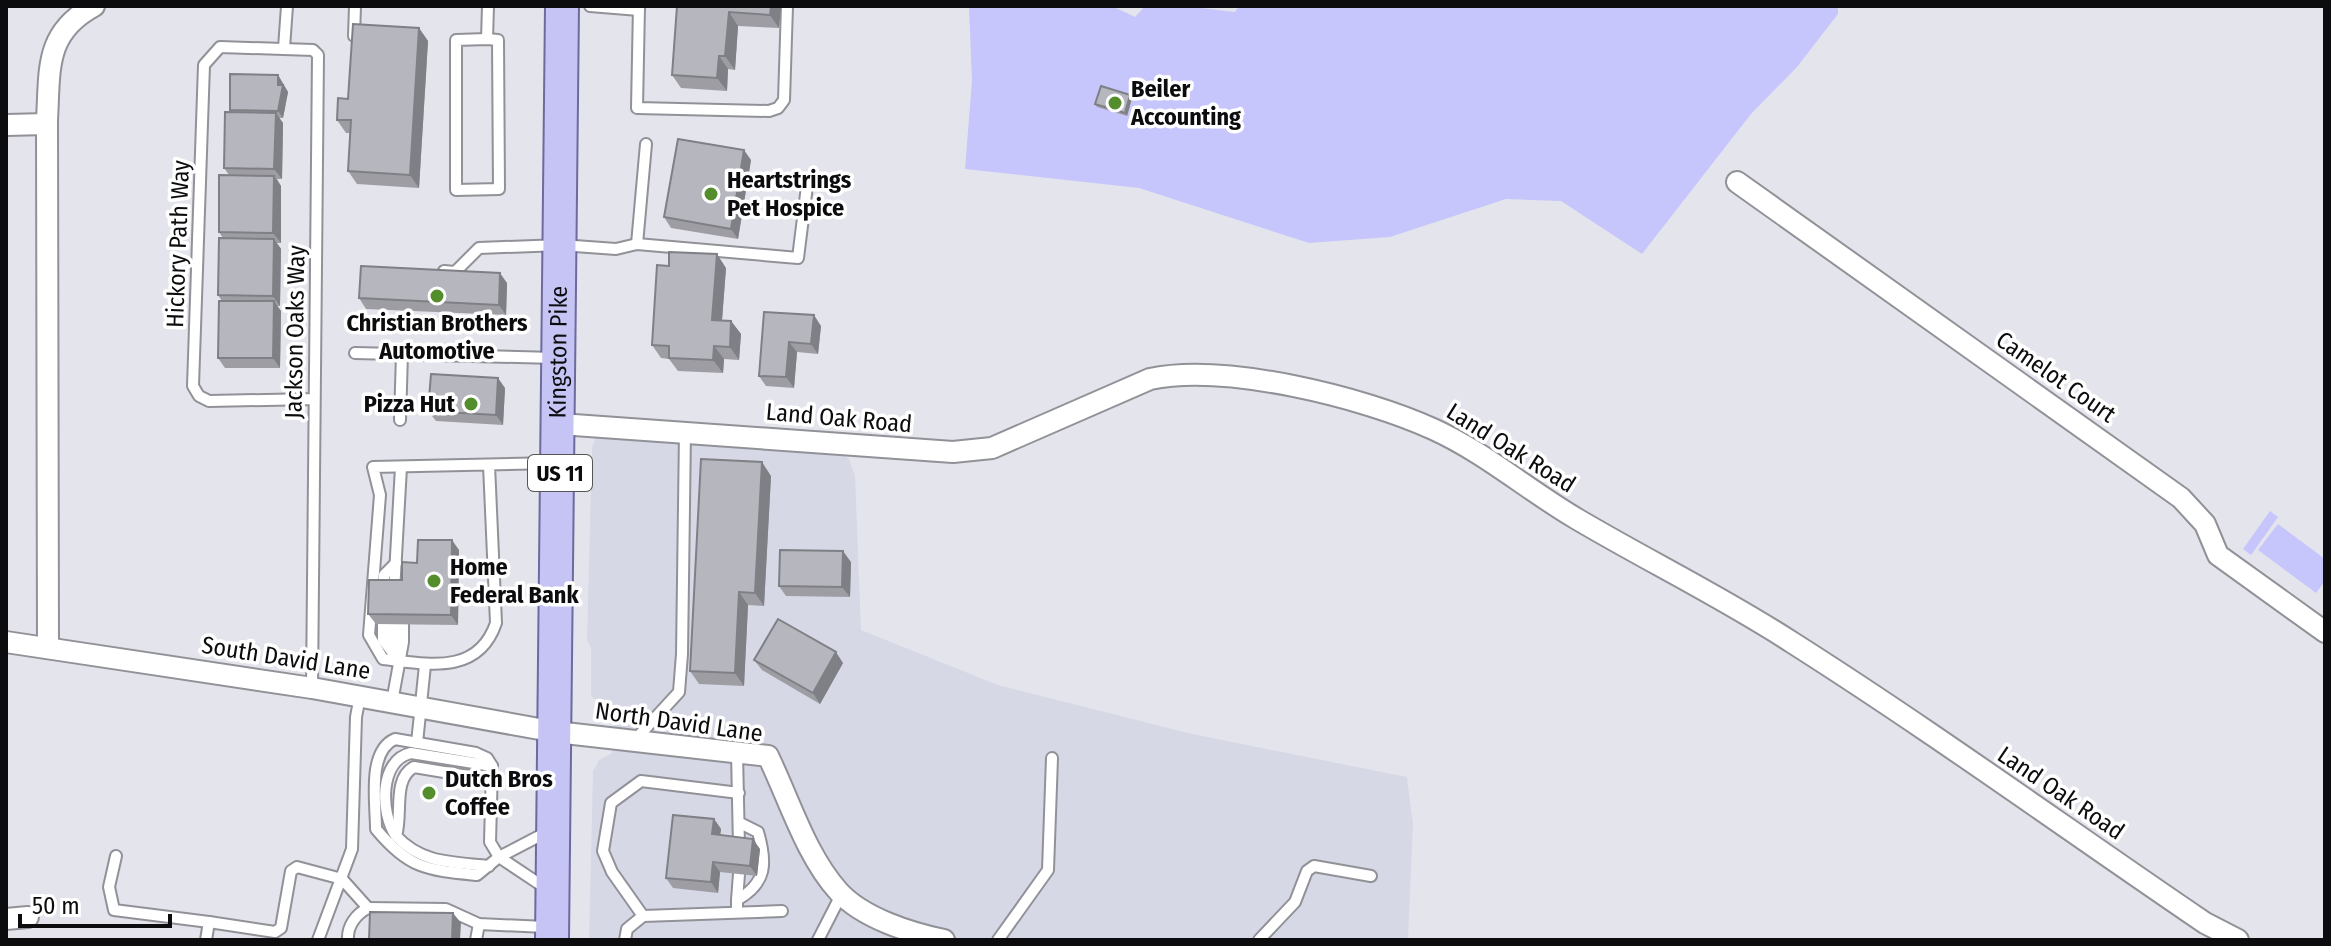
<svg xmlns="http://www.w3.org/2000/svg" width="2331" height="946" font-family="'Fira Sans Condensed',sans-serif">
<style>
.built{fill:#d7d8e6}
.green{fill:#c6c6fc}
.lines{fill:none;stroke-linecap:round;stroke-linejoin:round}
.service-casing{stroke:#919198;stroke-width:14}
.minor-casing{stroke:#919198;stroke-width:24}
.primary-casing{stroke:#6c6a9e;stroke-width:36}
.service{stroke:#fff;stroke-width:10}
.minor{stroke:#fff;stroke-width:20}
.primary{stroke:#c5c4f4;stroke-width:32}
.wall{fill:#9d9da3}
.shaded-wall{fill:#7f8085}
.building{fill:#b6b7be;stroke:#7f8085;stroke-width:2}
.poi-dot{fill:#548e2c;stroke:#fff;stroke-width:3}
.labels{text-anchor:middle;stroke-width:7;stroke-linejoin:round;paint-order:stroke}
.shield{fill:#fff;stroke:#555556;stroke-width:2}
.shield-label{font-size:22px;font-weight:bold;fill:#0c0c0e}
.poi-label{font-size:24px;font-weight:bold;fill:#0c0c0e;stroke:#fff;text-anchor:start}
.street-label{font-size:24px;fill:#0c0c0e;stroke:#fff}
</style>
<rect width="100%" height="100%" fill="#e4e5ec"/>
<polygon class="built" points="608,434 840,453 849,459 855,476 861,630 998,685 1188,733 1407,777 1413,824 1408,940 589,940 593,771 599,760 612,753 615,710 599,704 591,695 591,648 587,640 592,447 596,437"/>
<g class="green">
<polygon points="969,6 1112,6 1135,17 1145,6 1185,6 1235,12 1239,6 1838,6 1838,14 1797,67 1751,114 1642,254 1561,201 1506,199 1390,237 1309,243 1139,188 965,169 972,81"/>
<polygon points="2270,511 2278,517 2251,555 2243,549"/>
<polygon points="2278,524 2325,559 2325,581 2316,593 2258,550"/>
</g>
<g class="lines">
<defs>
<g id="service">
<polyline points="590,6 639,10"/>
<polyline points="639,6 637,108 769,111 778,108 784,100 787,6"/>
<polyline points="354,36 355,6"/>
<polygon points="487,39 498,40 499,189 456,190 456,40"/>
<polyline points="487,39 488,6"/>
<polyline points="284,48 287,6"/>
<polyline points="637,244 646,144"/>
<polyline points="444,271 455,272 479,248 561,245 616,249 637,244 798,258 807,186"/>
<polyline points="355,353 555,358"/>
<polyline points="400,420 402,354"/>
<path d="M 489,465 L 496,623 C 478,676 427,664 383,659 L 369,635 L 380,495 L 373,467 L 554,463"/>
<polyline points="384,592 384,575 396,563"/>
<polyline points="394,592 401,467"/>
<polyline points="383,612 383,640 393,653"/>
<polyline points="393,612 393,642 398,661"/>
<polyline points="312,688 318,55 313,50 220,47 204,65 193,386 199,396 209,401 314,399"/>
<polyline points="392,702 403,642 403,615"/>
<polyline points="633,742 679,692 682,654 685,432"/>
<polyline points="417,743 425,665"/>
<polyline points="737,753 739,846"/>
<path d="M 396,836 C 380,813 379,760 411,753 L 492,766"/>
<polyline points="116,856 109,887 114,910 209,922"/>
<path d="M 489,866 C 453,862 422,864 396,836 C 403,814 392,779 414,767 L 492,780"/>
<path d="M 547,889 L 499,857 L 490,842 L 492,766 L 487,758 L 476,753 L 395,739 C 367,751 376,803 376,829 C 409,869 427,870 477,875 L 499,857 L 549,831"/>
<polyline points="737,900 739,874"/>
<path d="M 737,912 L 737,900 C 767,883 767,863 758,832 L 740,823"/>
<polyline points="643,916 612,872 603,851 611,803 641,781 739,793"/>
<polyline points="206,940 209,922 275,932 281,928 291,871 297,867 342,879 368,908"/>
<polyline points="318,940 352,849 356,717 360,696"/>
<path d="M 348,940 C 347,926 356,914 368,908 L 446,909 L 479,924 L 546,927"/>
<polyline points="476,940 479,924"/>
<polyline points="625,940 627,929 643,916 782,911"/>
<polyline points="818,940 841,895"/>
<polyline points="998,940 1048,870 1052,758"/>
<polyline points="1259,940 1295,902 1307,871 1314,866 1371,876"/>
</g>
<g id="minor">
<polyline points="6,125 47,124"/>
<polyline points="1737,182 2181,498 2205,524 2218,555 2325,632"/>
<path d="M 560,424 L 953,452 L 992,448 L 1150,379 C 1225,363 1363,397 1433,429 C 1484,452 1529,491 1577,519 C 1648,561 1724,598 1793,643 C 1933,732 2068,830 2205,923 L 2238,940"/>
<path d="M 6,642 L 312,688 L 556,732 L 768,756 C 789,799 806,856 839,892 C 863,918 910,933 944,940"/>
<path d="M 48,648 L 47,120 C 50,70 44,33 94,6"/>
<polyline points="6,919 28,917"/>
</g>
<g id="primary">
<path id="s1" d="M 552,940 L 562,6"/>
</g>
</defs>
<use href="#service" class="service-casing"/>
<use href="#minor" class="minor-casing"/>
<use href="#primary" class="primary-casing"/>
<use href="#service" class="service"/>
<use href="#minor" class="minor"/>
<use href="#primary" class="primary"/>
</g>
<g class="wall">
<polygon points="677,6 781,6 779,28 738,26 735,70 728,69 727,91 681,88 672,75"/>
<polygon points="419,28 428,41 419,188 357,184 348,171 350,133 346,133 337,120 348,99"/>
<polygon points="278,75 288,92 283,118 279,118 283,123 282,179 277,179 281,186 281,243 277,243 281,249 280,306 277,306 281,311 280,368 225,368 218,358 222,301 218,295 223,238 219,232 229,175 224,168 231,112 230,110"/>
<polygon points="1130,95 1132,98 1127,116 1097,107 1095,104"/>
<polygon points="751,160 738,239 671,228 664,217"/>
<polygon points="669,266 726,268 722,320 731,321 741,334 739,360 724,359 723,373 678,371 669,359 661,358 652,345"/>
<polygon points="507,283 506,315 366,309 359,298"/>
<polygon points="764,312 821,326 818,354 797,352 794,388 766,386 759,376"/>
<polygon points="505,388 503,425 436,421 428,411"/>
<polygon points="771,476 764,606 748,605 744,686 699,684 690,671"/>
<polygon points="459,550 458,625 376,624 368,614 417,563"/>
<polygon points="851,562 850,597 786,596 779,586"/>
<polygon points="754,660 843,663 820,704 762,670"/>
<polygon points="714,819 721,829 720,835 760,849 757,876 720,872 718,893 673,888 666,878"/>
</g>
<g class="shaded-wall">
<polygon points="771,6 781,6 779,28 770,15"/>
<polygon points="729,12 738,26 735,70 725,56"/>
<polygon points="419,28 428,41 419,188 410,175"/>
<polygon points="719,56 728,69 727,91 717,78"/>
<polygon points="278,75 288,92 283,118 278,111"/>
<polygon points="1130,95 1132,98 1127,116 1125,113"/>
<polygon points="276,113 283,123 282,179 274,169"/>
<polygon points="744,150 751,160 738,239 731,229"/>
<polygon points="274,176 281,186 281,243 273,233"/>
<polygon points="274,239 281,249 280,306 273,296"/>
<polygon points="717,254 726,268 721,333 712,320"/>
<polygon points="500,273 507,283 506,315 499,305"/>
<polygon points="274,301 281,311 280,368 273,358"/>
<polygon points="814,315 821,326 818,354 811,344"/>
<polygon points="731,321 741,334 739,360 730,347"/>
<polygon points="789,342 797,352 794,388 786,377"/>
<polygon points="714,346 724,359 723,373 713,360"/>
<polygon points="498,378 505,388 503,425 496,415"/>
<polygon points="762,462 771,476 764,606 755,593"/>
<polygon points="452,540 459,550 458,625 451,615"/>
<polygon points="843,551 851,562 850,597 842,587"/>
<polygon points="739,592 748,605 744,686 735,673"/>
<polygon points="836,652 843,663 820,704 813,693"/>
<polygon points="714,819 721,829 719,844 712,834"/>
<polygon points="753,839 760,849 757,876 750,866"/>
<polygon points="713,862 720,872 718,893 711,882"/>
<polygon points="453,913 461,923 460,940 452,940"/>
</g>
<g class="building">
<polygon points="677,6 771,6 770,15 729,12 725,56 719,56 717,78 672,75"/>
<polygon points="353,24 419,28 410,175 348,171 351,120 337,120 338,98 348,99"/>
<polygon points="230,74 278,75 278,85 283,85 278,111 230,110"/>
<polygon points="1101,86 1130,95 1125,113 1095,104"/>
<polygon points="225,112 276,113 274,169 224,168"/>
<polygon points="678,139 744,150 731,229 664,217"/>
<polygon points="219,175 274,176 273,233 219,232"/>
<polygon points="219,238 274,239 273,296 218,295"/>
<polygon points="669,252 717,254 712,320 731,321 730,347 714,346 713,360 669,358 669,346 652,345 657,265 669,266"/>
<polygon points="361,266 500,273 499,305 359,298"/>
<polygon points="219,301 274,301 273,358 218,358"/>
<polygon points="764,312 814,315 811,344 789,342 786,377 759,376"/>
<polygon points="431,374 498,378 496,415 428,411"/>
<polygon points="701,459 762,462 755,593 739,592 735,673 690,671"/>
<polygon points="418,540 452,540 451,615 368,614 369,580 402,580 402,562 417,563"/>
<polygon points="780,550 843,551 842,587 779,586"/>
<polygon points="778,619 836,652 813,693 754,660"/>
<polygon points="673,815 714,819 712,834 753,839 750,866 713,862 711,882 666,878"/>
<polygon points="370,912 453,913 452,940 369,940"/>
</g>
<g class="poi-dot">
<circle cx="1115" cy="103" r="8"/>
<circle cx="711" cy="194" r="8"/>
<circle cx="437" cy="296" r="8"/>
<circle cx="471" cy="404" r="8"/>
<circle cx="434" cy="581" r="8"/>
<circle cx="429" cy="793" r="8"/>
</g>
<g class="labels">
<rect class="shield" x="528" y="455" width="64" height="36" rx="6"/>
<g class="shield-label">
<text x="560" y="481">US 11</text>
</g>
<g class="poi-label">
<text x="1131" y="97">Beiler<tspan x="1131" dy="28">Accounting</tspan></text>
<text x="727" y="188">Heartstrings<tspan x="727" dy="28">Pet Hospice</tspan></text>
<text x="437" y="331" text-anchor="middle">Christian Brothers<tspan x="437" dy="28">Automotive</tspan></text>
<text x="455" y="412" text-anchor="end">Pizza Hut</text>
<text x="450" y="575">Home<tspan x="450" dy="28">Federal Bank</tspan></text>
<text x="445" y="787">Dutch Bros<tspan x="445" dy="28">Coffee</tspan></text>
</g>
<g class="street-label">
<text transform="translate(178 244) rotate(-88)" y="8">Hickory Path Way</text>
<text transform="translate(295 332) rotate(-89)" y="8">Jackson Oaks Way</text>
<text dy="8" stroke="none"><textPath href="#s1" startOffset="588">Kingston Pike</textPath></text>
<text transform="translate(2056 377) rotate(35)" y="8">Camelot Court</text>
<text transform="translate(839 418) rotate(5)" y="8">Land Oak Road</text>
<text transform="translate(1511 448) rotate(32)" y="8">Land Oak Road</text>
<text transform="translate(286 658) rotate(9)" y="8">South David Lane</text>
<text transform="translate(679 722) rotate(8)" y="8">North David Lane</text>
<text transform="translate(2061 793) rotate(34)" y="8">Land Oak Road</text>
</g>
</g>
<rect width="2331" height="946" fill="none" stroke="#0c0c0e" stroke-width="16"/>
<path d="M20 914v12h150v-12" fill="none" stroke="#0c0c0e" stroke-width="4"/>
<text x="32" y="914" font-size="24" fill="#0c0c0e" stroke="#ffffff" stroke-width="6" paint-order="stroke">50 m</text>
</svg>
